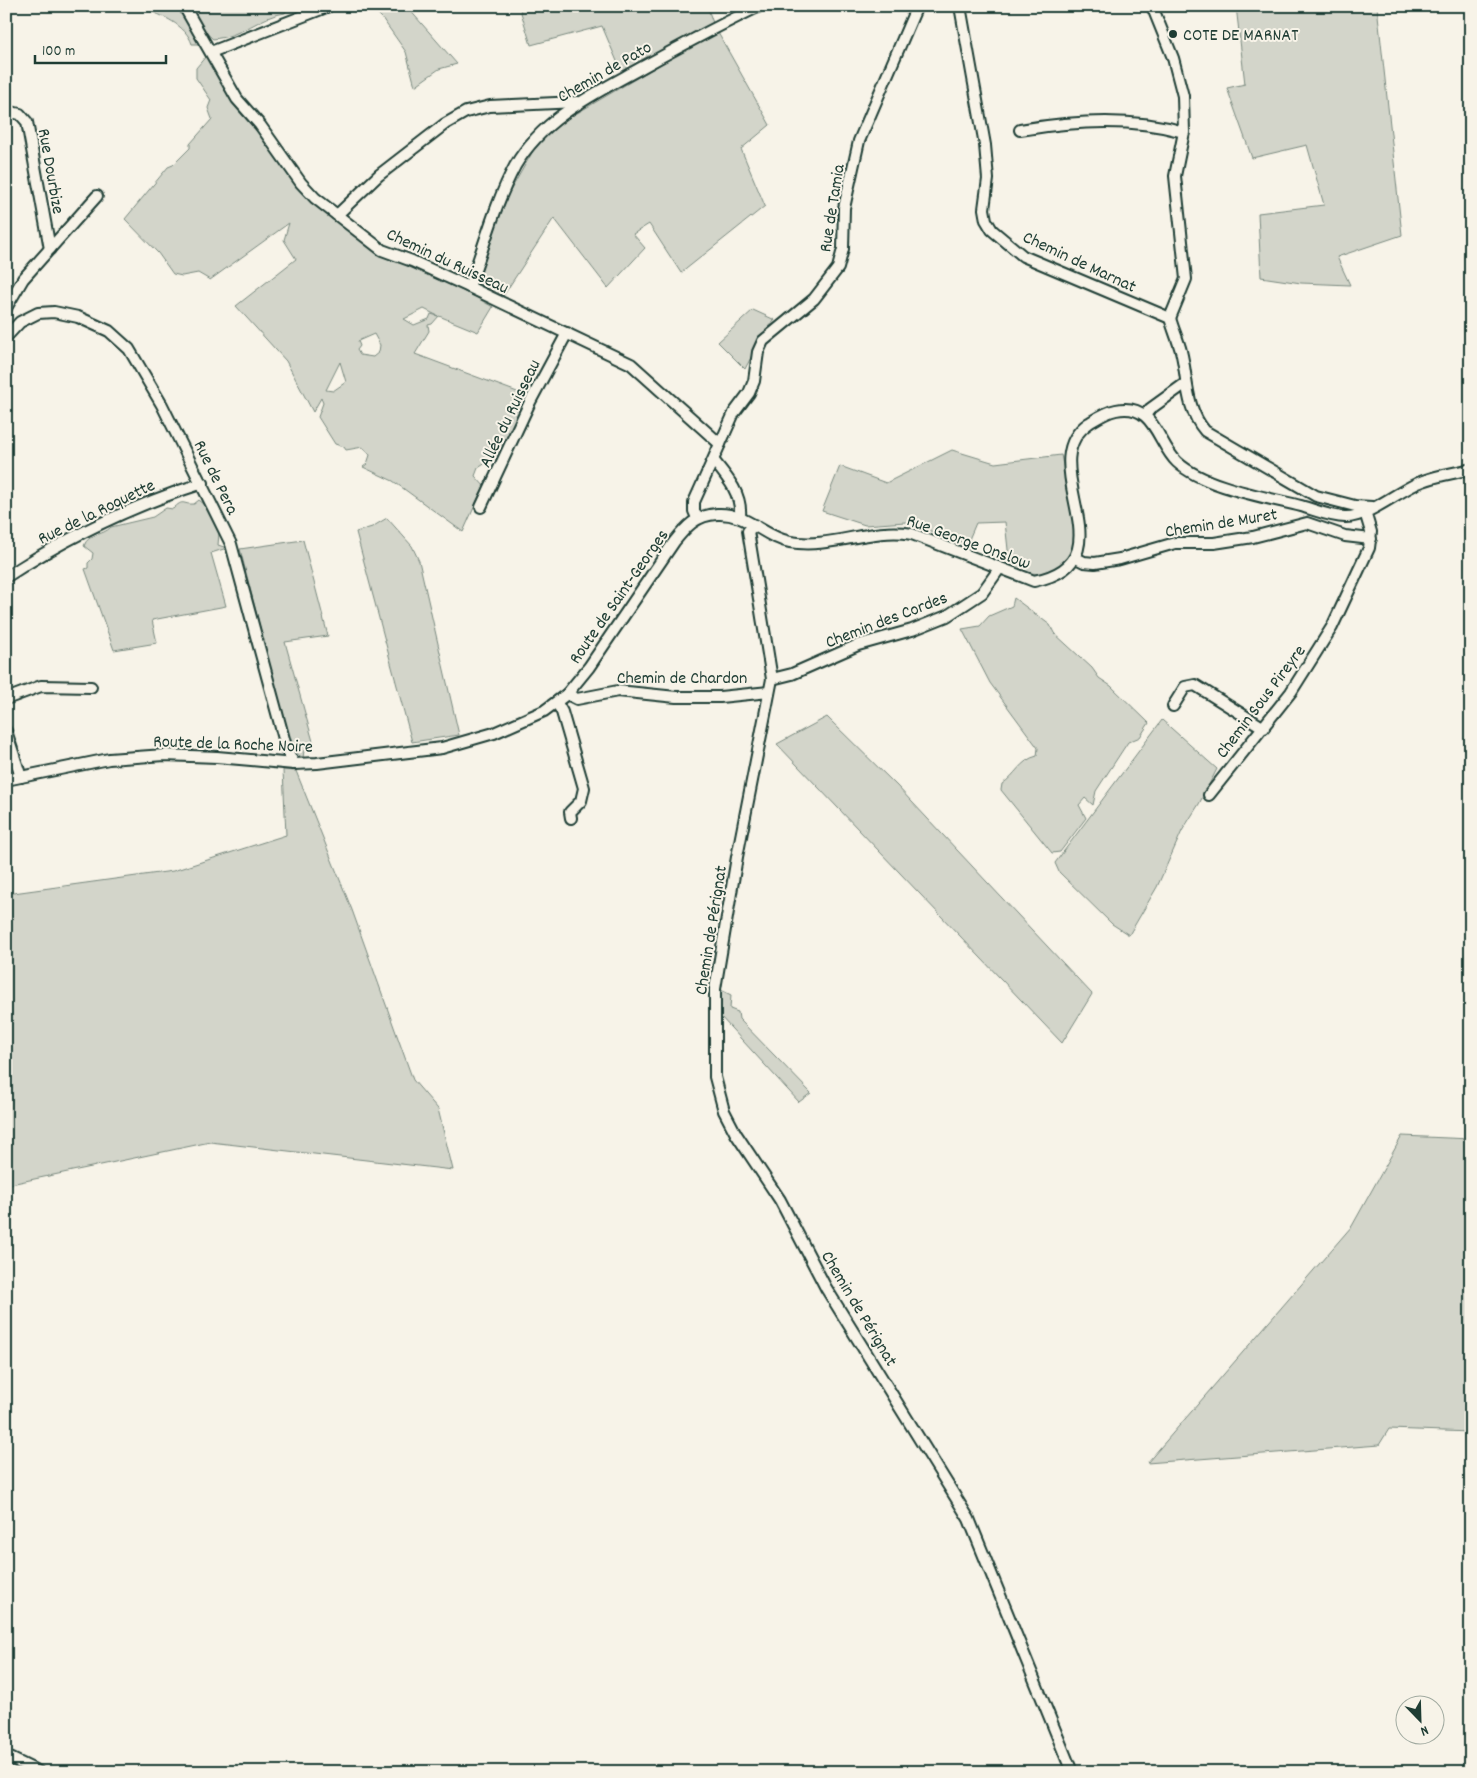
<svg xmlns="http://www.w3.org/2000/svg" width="1477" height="1778" font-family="Dekko,sans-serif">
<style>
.green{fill:#d3d5ca;stroke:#79897f;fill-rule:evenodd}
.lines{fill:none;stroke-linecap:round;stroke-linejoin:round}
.minor-casing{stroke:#1f3d34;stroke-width:14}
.minor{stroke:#f7f3e8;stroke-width:10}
.poi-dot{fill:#1f3d34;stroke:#f7f3e8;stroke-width:2}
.labels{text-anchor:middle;stroke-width:4;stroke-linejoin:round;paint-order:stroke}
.poi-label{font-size:18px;fill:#1f3d34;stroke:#f7f3e8;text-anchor:start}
.street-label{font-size:18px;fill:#1f3d34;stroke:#f7f3e8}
</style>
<rect width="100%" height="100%" fill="#f7f3e8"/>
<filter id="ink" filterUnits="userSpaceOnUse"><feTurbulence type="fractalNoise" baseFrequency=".02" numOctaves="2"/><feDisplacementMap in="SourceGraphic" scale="10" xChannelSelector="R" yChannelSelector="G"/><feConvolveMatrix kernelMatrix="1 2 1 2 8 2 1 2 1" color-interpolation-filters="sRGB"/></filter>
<g filter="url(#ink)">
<g class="green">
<path d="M 142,6 L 184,6 L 205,44 L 192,44 C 186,25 162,15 144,9 Z"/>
<path d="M 190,6 L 293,6 L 287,9 L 285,13 C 260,16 242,37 213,39 L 204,31 Z"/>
<polygon points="370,6 408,6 408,8 457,64 439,69 415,86 406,52 382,18"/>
<polygon points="519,6 707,6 713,23 622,73 602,26 531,45"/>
<polygon points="1236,6 1377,6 1402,235 1337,257 1350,285 1301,283 1261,277 1258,213 1324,205 1307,145 1252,158 1227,88 1245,84"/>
<polygon points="717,31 770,125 741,149 765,206 681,273 649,224 633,234 645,248 608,288 554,218 503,296 477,283 505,200 533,151 555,126"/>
<path d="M 207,55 L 239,111 L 265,141 L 297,185 L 379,253 L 470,294 L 493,307 L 478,332 L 439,316 L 432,324 L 428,325 L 429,331 L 415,354 L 528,396 L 500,461 L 494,458 L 478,468 L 475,476 L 486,488 L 481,492 L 463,532 L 393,481 L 363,467 L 367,464 L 370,455 L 363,447 L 346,450 L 344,447 L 335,444 L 318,417 L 323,403 L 321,398 L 313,412 L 286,361 L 236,306 L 296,259 L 284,240 L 289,223 L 210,280 L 198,273 L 182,276 L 173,274 L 158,253 L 125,219 L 168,167 L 173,165 L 190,148 L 190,144 L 212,119 L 208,108 L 211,100 L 196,78 L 196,68 ZM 424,309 L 438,316 L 431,314 L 429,319 L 414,325 L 404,319 ZM 374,334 L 380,345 L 379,352 L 373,357 L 360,355 L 357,350 L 360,346 L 358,341 ZM 340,362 L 346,382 L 333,391 L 326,390 Z"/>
<polygon points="753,310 775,320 763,334 745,369 718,342"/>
<path d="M 952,450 L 995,463 L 1061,455 L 1076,532 L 1073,554 C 1050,577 1041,577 1010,568 L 1005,522 L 976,523 L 967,544 L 905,522 L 865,525 L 822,511 L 840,466 L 886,483 Z"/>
<path d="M 199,500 L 204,504 L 206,502 L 219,533 L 218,545 L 227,548 L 211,553 L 226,606 L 152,620 L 157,643 L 114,650 L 85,569 L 88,568 L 88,563 L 92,559 L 93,553 L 84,546 C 88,533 103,536 111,527 L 153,517 L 166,508 L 173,509 C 184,498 182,505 194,504 Z"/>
<polygon points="387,518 412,546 419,561 459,735 412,742 356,532 372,527"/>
<polygon points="303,540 328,636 285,642 314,745 304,750 303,758 293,751 289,741 240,549"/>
<path d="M 1014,598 L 1050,625 L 1054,633 L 1092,668 L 1099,678 L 1111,686 L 1149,723 L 1140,737 L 1128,742 L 1096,791 L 1093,805 L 1085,798 L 1079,805 L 1086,818 L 1060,852 L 1052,853 L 1001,790 L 1002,784 C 1016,775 1020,760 1037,756 L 1038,748 L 990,683 L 962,629 L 980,626 L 989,616 L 1012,606 Z"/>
<polygon points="827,717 897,786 1092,994 1062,1043 777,744"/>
<polygon points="1162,720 1217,769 1199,804 1182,831 1157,887 1129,935 1112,924 1059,872 1055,863"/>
<polygon points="283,770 296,771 352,910 413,1080 438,1109 453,1170 210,1142 6,1185 6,894 173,871 286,835"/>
<polygon points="721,990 731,995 730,1009 738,1012 739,1019 811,1093 799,1102 720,1016"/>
<polygon points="1402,1136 1471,1139 1471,1432 1389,1429 1379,1445 1147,1463 1352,1226"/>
</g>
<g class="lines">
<defs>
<g id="minor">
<polyline points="184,6 237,99 260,125 301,183 315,198 382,250 412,261 469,287 631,364 720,444"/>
<polyline points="960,6 985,145 988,179 984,209 986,220 992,230 1023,256 1170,318"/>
<polyline points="1152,6 1173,58 1183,96 1184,132 1175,176 1186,279 1170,318"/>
<polyline points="211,52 329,6"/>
<polyline points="6,111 20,114 27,122 50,249"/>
<path d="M 1020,130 C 1073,121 1132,117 1184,132"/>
<polyline points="337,215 379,175 445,124 466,112 490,106 577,102"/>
<path d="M 469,287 C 484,247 495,203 515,166 C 543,118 592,95 639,69 C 679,47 719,25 760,6"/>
<polyline points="6,308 23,279 97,196"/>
<path d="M 1170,318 C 1173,329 1178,340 1181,351 C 1188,378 1185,408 1205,431 L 1316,496 L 1355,506 L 1372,507"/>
<polyline points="6,337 20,322 38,313 54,312 78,317 109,331 129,349 162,405 231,544 287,750 294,764"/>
<polyline points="1145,415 1150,409 1186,383"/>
<path d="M 714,461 C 727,477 742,494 740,516"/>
<polyline points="481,507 530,402 567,333"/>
<polyline points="697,518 694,511 694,502 734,413 749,393 754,381 758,352 763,341 814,299 838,268 843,249 844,208 859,141 917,6"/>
<polyline points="755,525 748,531 772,679 737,857 715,989 715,1077 724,1111 736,1134 780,1200 826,1288 969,1519 1072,1772"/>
<polyline points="1076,558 1084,562 1095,563 1120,559 1175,543 1214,543 1253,537 1307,523 1345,536 1371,539"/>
<path d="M 6,577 C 67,537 134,505 203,483"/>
<polyline points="772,679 792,674 858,645 912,630 947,616 982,593 999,569"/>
<polyline points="567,694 577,699 618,691 676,697 720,697 769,692"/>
<polyline points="6,699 41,686 91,687"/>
<polyline points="557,703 562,712 584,788 581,801 570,812 571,818"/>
<polyline points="1173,706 1185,687 1195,685 1264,728"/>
<polyline points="6,731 21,777"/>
<path d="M 6,780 L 109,759 L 164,755 L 217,757 L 294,764 L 317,763 L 442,748 L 494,733 L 544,711 L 567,694 L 589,667 L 674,542 C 686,527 696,515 717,514 C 746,512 763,537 790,542 C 831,549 870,527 912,534 L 1034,581 C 1134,561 1029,464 1089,423 C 1097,418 1106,412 1116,410 C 1155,402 1157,443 1177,462 C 1204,487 1265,497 1301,506 C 1315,510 1331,517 1345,517 C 1368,518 1400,489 1423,481 C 1438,475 1455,473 1471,469"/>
<polyline points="1209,795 1291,692 1332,627 1369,548 1371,532 1365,512"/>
<polyline points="6,1756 39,1772"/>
</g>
</defs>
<use href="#minor" class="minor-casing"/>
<use href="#minor" class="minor"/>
</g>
</g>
<circle class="poi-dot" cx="1173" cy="34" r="5"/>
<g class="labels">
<g class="poi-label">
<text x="1183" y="40">COTE DE MARNAT</text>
</g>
<g class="street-label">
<text transform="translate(604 71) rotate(-30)" y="6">Chemin de Pato</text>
<text transform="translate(52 171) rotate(80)" y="6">Rue Dourbize</text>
<text transform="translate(831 208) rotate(-81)" y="6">Rue de Tamia</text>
<text transform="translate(448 260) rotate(25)" y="6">Chemin du Ruisseau</text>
<text transform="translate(1080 261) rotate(25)" y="6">Chemin de Marnat</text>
<text transform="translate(509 413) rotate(-64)" y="6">Allée du Ruisseau</text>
<text transform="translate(217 477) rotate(64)" y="6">Rue de Pera</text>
<text transform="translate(96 511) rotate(-26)" y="6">Rue de la Roquette</text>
<text transform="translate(1221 522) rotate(-9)" y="6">Chemin de Muret</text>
<text transform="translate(969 541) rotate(20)" y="6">Rue George Onslow</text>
<text transform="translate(618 596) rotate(-55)" y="6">Route de Saint-Georges</text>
<text transform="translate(886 619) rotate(-21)" y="6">Chemin des Cordes</text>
<text x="682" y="683">Chemin de Chardon</text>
<text transform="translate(1260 701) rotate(-53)" y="6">Chemin Sous Pireyre</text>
<text transform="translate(233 743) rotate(2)" y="6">Route de la Roche Noire</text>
<text transform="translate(710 930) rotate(-81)" y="6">Chemin de Pérignat</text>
<text transform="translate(860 1308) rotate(59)" y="6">Chemin de Pérignat</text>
</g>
</g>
<rect width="1477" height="1778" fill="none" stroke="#f7f3e8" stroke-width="25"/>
<rect x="12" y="12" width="1452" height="1753" fill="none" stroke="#1f3d34" stroke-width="2" filter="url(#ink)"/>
<g transform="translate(1420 1720) rotate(157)"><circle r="24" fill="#f7f3e8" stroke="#a1aaa0"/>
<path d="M0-4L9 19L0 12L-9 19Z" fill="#1f3d34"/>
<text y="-8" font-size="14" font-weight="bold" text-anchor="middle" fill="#1f3d34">N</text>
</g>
<path d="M35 55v8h131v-8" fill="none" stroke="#1f3d34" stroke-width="2.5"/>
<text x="42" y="55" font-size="15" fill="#1f3d34" stroke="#f7f3e8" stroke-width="4" paint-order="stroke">100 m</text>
</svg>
